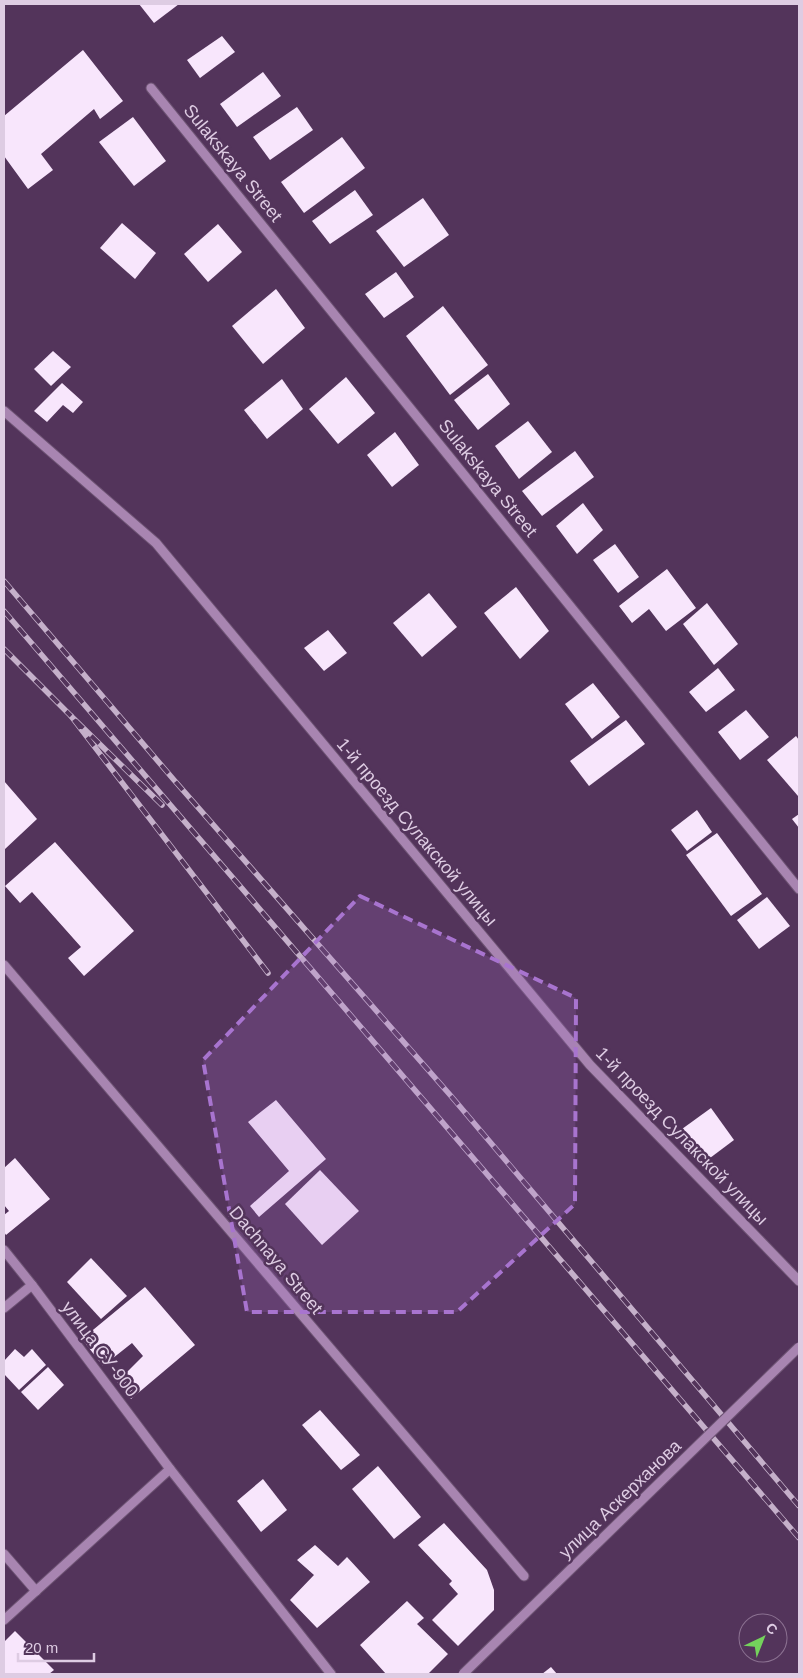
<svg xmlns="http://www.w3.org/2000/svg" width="803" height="1678" font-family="Arial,sans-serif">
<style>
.building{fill:#f8e6fc}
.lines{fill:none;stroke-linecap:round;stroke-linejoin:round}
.minor-casing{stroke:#6d5373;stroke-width:11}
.minor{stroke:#a885b1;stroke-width:9}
.rail-casing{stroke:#c5b0ca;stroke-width:5.5}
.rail{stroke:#53345b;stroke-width:4;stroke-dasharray:11;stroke-linecap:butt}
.minor-bridge-casing{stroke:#6d5373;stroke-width:11;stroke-linecap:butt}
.minor-bridge{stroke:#a885b1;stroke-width:9}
.marked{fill:#a874cf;fill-opacity:0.2;stroke:#a874cf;stroke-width:4;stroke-dasharray:10 6;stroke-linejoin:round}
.labels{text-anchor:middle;stroke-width:5;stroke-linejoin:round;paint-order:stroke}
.street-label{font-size:18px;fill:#decce3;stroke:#53345b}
</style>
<rect width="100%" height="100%" fill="#53345b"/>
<g class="building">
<polygon points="139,4 179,4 154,23"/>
<polygon points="222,36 235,52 200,78 187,60"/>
<polygon points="83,50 123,101 100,119 94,109 41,154 53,170 28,189 4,156 4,116"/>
<polygon points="263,72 281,96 237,127 220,104"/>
<polygon points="297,107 313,130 270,160 253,137"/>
<polygon points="133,117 166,161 134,186 99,142"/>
<polygon points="342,137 365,168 304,213 281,182"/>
<polygon points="355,190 373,215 330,244 312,221"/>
<polygon points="423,198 449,235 404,267 376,231"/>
<polygon points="122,223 156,253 135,279 100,248"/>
<polygon points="218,224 242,252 208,282 184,254"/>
<polygon points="396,272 414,297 384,318 365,294"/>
<polygon points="276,289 305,328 263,364 232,326"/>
<polygon points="443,306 488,365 450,395 406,336"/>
<polygon points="53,351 71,367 51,386 34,369"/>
<polygon points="488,374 510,404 478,430 454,400"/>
<polygon points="346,377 375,413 338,444 309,409"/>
<polygon points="282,379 303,409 267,439 244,410"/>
<polygon points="62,383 83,402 73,413 63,405 47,422 34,411"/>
<polygon points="528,421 552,452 519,479 495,446"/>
<polygon points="395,432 419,465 392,487 367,455"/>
<polygon points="575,451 594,477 542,516 522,491"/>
<polygon points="583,503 603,530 577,554 556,526"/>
<polygon points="615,544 639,577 618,593 593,560"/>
<polygon points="667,569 696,608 666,631 649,609 632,623 619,606"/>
<polygon points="516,587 549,631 520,659 484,613"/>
<polygon points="429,593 457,627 422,657 393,623"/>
<polygon points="707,603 738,644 714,665 683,624"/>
<polygon points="328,630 347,653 324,671 304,648"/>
<polygon points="718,668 735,690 706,712 689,692"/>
<polygon points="593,683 620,717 592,739 565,704"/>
<polygon points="746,710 769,737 740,760 718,732"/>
<polygon points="626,720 645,744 589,786 570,761"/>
<polygon points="796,736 799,740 798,796 767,760"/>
<polygon points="4,781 37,819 4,850"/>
<polygon points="697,810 712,832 687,851 671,830"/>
<polygon points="799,814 799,828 792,819"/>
<polygon points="717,833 762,894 731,916 686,855"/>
<polygon points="55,842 134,931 84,976 68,958 81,947 32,892 20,903 5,886"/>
<polygon points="767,897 790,926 759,949 737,920"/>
<polygon points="276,1100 326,1159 259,1217 250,1206 289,1171 248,1122"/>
<polygon points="711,1108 734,1140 706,1161 682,1129"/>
<polygon points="15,1158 50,1199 6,1235 4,1232 4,1215 9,1211 4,1205 4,1168"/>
<polygon points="320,1170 359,1211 322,1245 285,1204"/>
<polygon points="91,1258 127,1296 101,1319 67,1282"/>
<polygon points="145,1287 195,1345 131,1399 117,1382 143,1356 132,1343 103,1366 82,1339"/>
<polygon points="15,1349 24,1357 32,1349 46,1365 19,1390 4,1374 4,1361"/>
<polygon points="48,1367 64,1385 38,1410 21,1392"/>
<polygon points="320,1410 360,1455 341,1470 302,1425"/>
<polygon points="378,1466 421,1517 394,1539 352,1489"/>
<polygon points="263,1479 287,1510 261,1532 237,1501"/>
<polygon points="444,1523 487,1570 494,1590 494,1610 458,1646 432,1620 458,1594 449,1584 452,1581 418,1545"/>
<polygon points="315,1545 338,1566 347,1557 370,1582 317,1628 290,1600 314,1575 297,1560"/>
<polygon points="407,1601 424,1618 417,1624 448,1654 428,1674 386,1674 360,1645"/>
<polygon points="15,1631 54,1670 49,1674 4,1674 4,1642"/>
<polygon points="551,1667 557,1674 542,1674"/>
</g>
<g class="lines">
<defs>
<g id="minor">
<polyline points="151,88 799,889"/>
<polyline points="4,411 156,543 590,1065 799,1281"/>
<polyline points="4,965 524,1576"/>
<polyline points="4,1250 32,1285 170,1469 331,1674"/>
<polyline points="4,1308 32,1285"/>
<polyline points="4,1554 36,1591"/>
<polyline points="4,1620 170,1469"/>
</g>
</defs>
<use href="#minor" class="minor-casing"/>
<use href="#minor" class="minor"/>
<defs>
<g id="rail">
<polyline points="4,581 174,780 451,1096 799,1506"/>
<polyline points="4,611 799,1538"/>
<polyline points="4,649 71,716"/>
<polyline points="162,805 71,716 268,973"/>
</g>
</defs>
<use href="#rail" class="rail-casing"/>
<use href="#rail" class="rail"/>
<defs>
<polyline id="minor-bridge" points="463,1674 799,1347"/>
</defs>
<use href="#minor-bridge" class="minor-bridge-casing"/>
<use href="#minor-bridge" class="minor-bridge"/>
</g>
<path class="marked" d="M 360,896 L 576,998 L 575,1204 L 457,1312 L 247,1312 L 203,1060 Z"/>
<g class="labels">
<g class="street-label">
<text transform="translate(233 163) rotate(51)" y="6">Sulakskaya Street</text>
<text transform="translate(488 478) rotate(51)" y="6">Sulakskaya Street</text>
<text transform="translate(417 832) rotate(50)" y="6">1-й проезд Сулакской улицы</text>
<text transform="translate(682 1136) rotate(46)" y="6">1-й проезд Сулакской улицы</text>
<text transform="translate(276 1260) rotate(50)" y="6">Dachnaya Street</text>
<text transform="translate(100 1349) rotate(53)" y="6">улица СУ-900</text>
<text transform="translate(620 1499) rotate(-44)" y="6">улица Аскерханова</text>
</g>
</g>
<rect width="803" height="1678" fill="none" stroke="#decce3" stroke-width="10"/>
<g transform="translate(763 1638) rotate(43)"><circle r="24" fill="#53345b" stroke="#8b7191"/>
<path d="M0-4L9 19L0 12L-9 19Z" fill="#74d25c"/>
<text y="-8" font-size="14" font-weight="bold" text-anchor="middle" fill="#decce3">С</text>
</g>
<path d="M18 1653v8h76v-8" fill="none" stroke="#decce3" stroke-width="2.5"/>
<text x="25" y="1653" font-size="15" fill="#decce3" stroke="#53345b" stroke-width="4" paint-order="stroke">20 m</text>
</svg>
